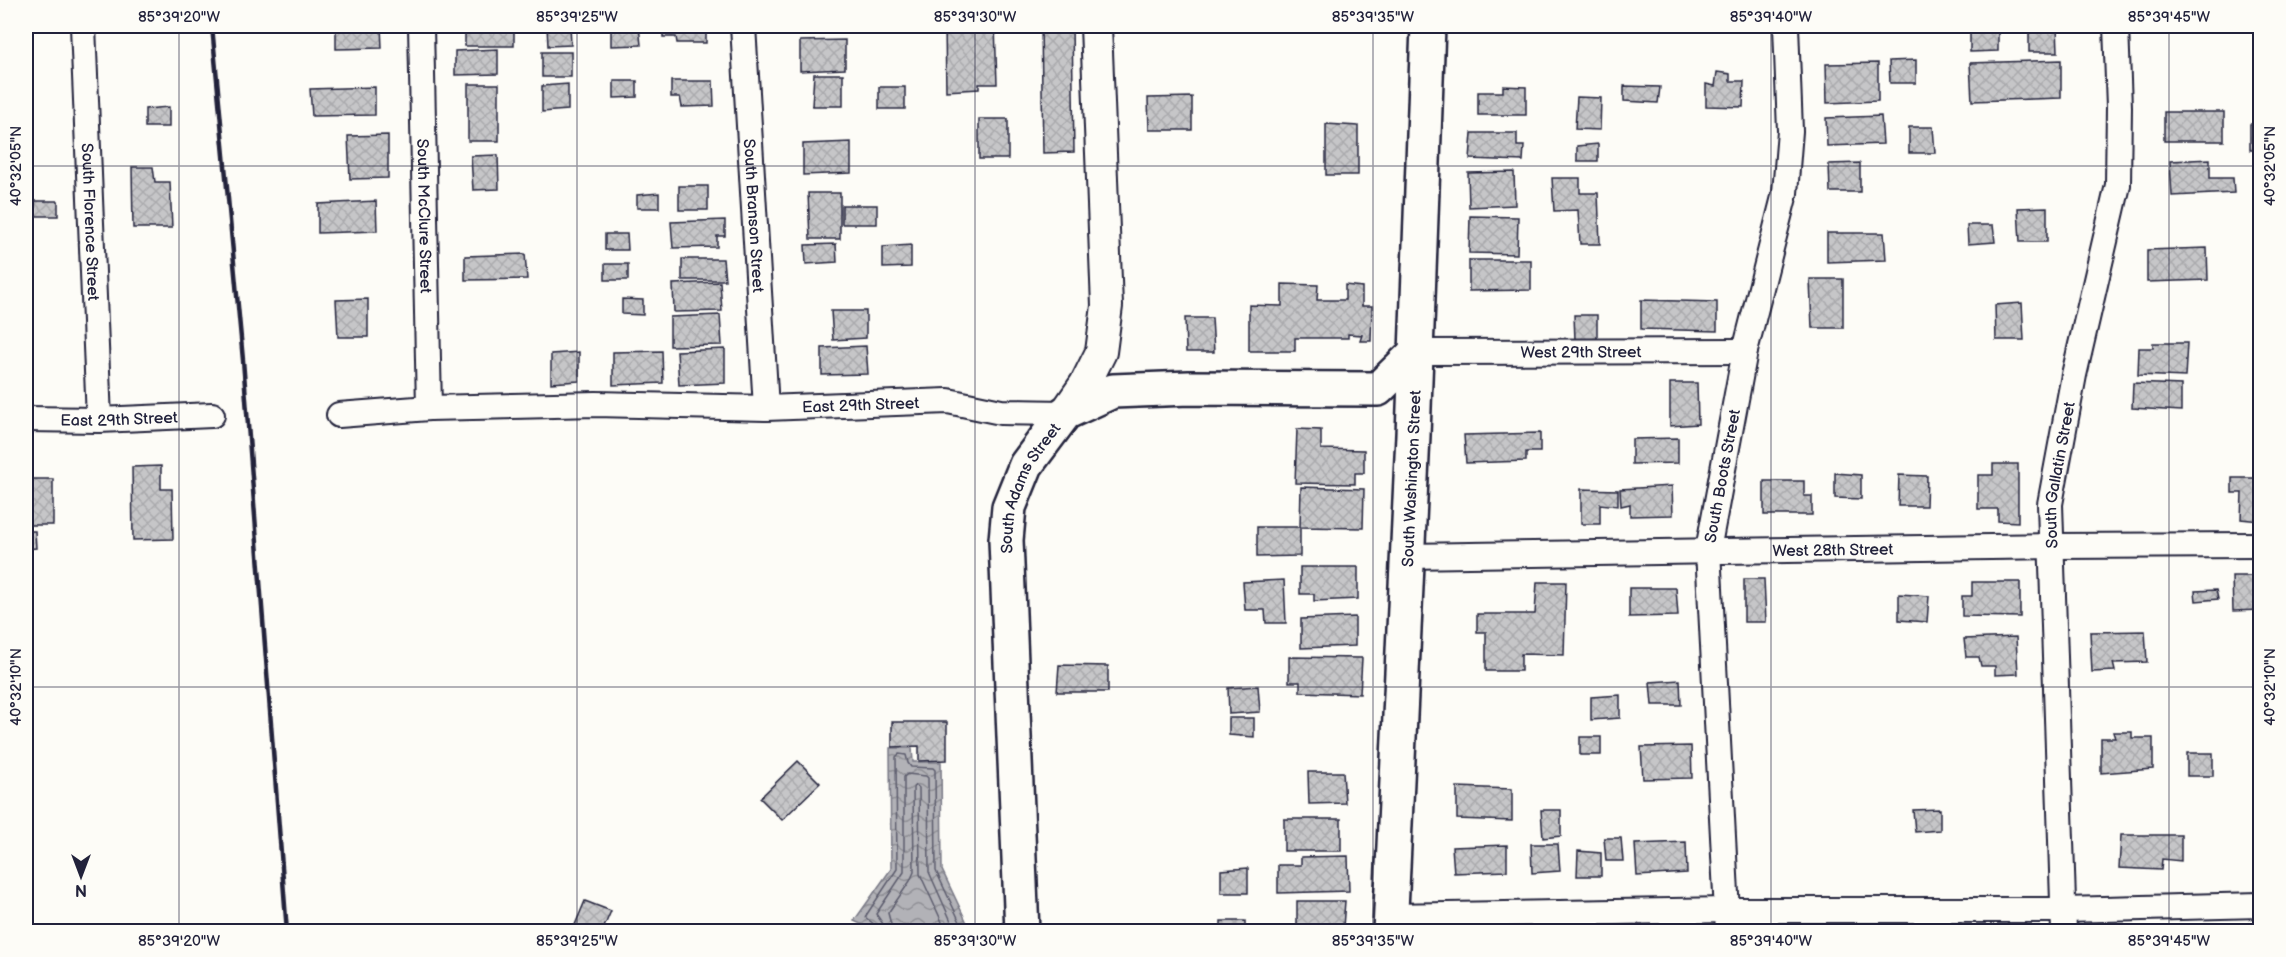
<svg xmlns="http://www.w3.org/2000/svg" width="2286" height="957" font-family="'Balsamiq Sans',sans-serif">
<style>
.water{fill:url(#water-waves);stroke:#787885;stroke-width:1.5}
.lines{fill:none;stroke-linecap:round;stroke-linejoin:round}
.shore{stroke:#5c5c6d;stroke-width:1.5}
.building{fill:url(#building-cross-hatch);stroke:#22223b;stroke-width:1.5}
.minor-casing{stroke:#22223b;stroke-width:28}
.tertiary-casing{stroke:#22223b;stroke-width:34}
.secondary-casing{stroke:#22223b;stroke-width:38}
.minor{stroke:#fdfcf7;stroke-width:24}
.tertiary{stroke:#fdfcf7;stroke-width:30}
.secondary{stroke:#fdfcf7;stroke-width:33}
.rail{stroke:#22223b;stroke-width:4.5}
.ticks{fill:none;stroke:#22223b;stroke-width:1.5;stroke-opacity:0.45}
.labels{text-anchor:middle;stroke-width:5;stroke-linejoin:round;paint-order:stroke}
.street-label{font-size:16px;fill:#22223b;stroke:#fdfcf7}
.neatline{fill:none;stroke:#22223b;stroke-width:2}
.ticks-label{font-size:15px;text-anchor:middle;fill:#22223b}
</style>
<defs>
<pattern id="water-waves" width="16" height="10" patternUnits="userSpaceOnUse" patternTransform="scale(1.5)"><rect width="16" height="10" fill="#b2b2b7"/><path d="M0 5q4-4 8 0t8 0" fill="none" stroke="#909096"/></pattern>
<pattern id="building-cross-hatch" width="8" height="8" patternUnits="userSpaceOnUse" patternTransform="scale(1.5)"><rect width="8" height="8" fill="#c6c6c8"/><path d="M0 0l8 8M0 8l8-8" fill="none" stroke="#aaaaad"/></pattern>
</defs>
<rect width="100%" height="100%" fill="#fdfcf7"/>
<filter id="ink" filterUnits="userSpaceOnUse"><feTurbulence type="fractalNoise" baseFrequency=".0167" numOctaves="2"/><feDisplacementMap in="SourceGraphic" scale="12" xChannelSelector="R" yChannelSelector="G"/><feConvolveMatrix kernelMatrix="1 2 1 2 8 2 1 2 1" color-interpolation-filters="sRGB"/></filter>
<g filter="url(#ink)">
<polygon class="water" points="890,748 912,748 913,762 941,762 942,870 969,927 957,931 876,931 854,921 891,869"/>
<g class="lines">
<g class="shore">
<polyline points="876,932 875,925 865,917 897,869 896,757 899,754 906,755 908,763 911,767 933,768 935,770 936,871 960,922 957,932"/>
<polyline points="884,932 883,924 876,914 904,872 904,777 907,774 926,776 928,778 929,872 951,921 950,932"/>
<polyline points="893,932 888,913 910,881 914,872 913,788 916,785 919,788 920,874 942,922 941,932"/>
</g>
</g>
<g class="building">
<rect x="118" y="26" width="32" height="3"/>
<polygon points="336,26 381,26 382,48 336,49"/>
<rect x="465" y="26" width="49" height="20"/>
<polygon points="547,26 570,26 571,45 548,46"/>
<polygon points="611,26 639,26 641,45 611,46"/>
<polygon points="663,26 706,26 706,43 677,43 676,37 663,37"/>
<polygon points="945,26 995,26 997,84 979,84 979,89 946,91"/>
<polygon points="1041,26 1072,26 1074,152 1043,153"/>
<polygon points="1970,26 1998,26 1998,51 1970,52"/>
<polygon points="2029,26 2057,26 2058,52 2029,52"/>
<polygon points="845,40 845,69 800,71 800,41"/>
<polygon points="498,49 498,74 455,75 455,51"/>
<rect x="542" y="52" width="29" height="25"/>
<polygon points="1916,60 1916,83 1890,83 1889,61"/>
<polygon points="2061,60 2061,98 1972,101 1970,63"/>
<polygon points="1878,63 1878,101 1827,103 1826,64"/>
<polygon points="1717,72 1730,74 1730,81 1744,81 1743,107 1706,106 1706,84 1715,86"/>
<polygon points="814,74 843,74 843,106 812,106"/>
<polygon points="614,81 637,81 637,97 614,98"/>
<polygon points="671,81 713,81 714,106 682,107 680,97 671,97"/>
<rect x="468" y="84" width="31" height="57"/>
<polygon points="568,84 568,110 542,112 542,86"/>
<polygon points="1503,86 1526,87 1526,115 1478,115 1478,92 1503,92"/>
<polygon points="1624,86 1660,87 1658,103 1624,101"/>
<polygon points="375,87 375,115 312,116 310,89"/>
<rect x="879" y="87" width="26" height="22"/>
<polygon points="1192,97 1192,130 1149,130 1148,98"/>
<polygon points="1577,97 1601,98 1600,130 1575,129"/>
<polygon points="26,98 29,98 30,126 26,126"/>
<polygon points="169,107 169,127 145,127 145,109"/>
<rect x="2164" y="112" width="60" height="29"/>
<polygon points="1881,116 1883,144 1827,146 1826,118"/>
<rect x="979" y="119" width="29" height="40"/>
<polygon points="1326,124 1358,126 1358,175 1326,175"/>
<rect x="2250" y="124" width="10" height="26"/>
<polygon points="1909,127 1933,127 1935,153 1909,153"/>
<polygon points="1472,133 1517,133 1517,146 1524,146 1523,161 1470,159"/>
<polygon points="388,135 388,178 350,179 348,136"/>
<polygon points="851,142 851,173 803,175 803,144"/>
<polygon points="1598,144 1598,161 1577,161 1577,146"/>
<polygon points="498,155 499,189 473,190 471,156"/>
<polygon points="2210,159 2210,178 2233,178 2234,193 2172,196 2170,161"/>
<polygon points="1860,163 1860,192 1830,192 1829,164"/>
<polygon points="132,167 153,167 155,182 170,182 172,228 133,228"/>
<polygon points="1514,172 1515,205 1469,207 1468,173"/>
<polygon points="1552,178 1580,178 1580,193 1598,193 1600,244 1580,244 1578,210 1554,211"/>
<rect x="679" y="186" width="29" height="24"/>
<polygon points="659,193 659,208 637,208 637,195"/>
<polygon points="808,193 840,193 840,239 810,239"/>
<rect x="35" y="201" width="23" height="15"/>
<polygon points="376,201 377,231 318,233 318,204"/>
<rect x="842" y="205" width="35" height="19"/>
<polygon points="2047,207 2047,242 2020,242 2018,208"/>
<polygon points="1470,216 1518,217 1517,254 1469,253"/>
<polygon points="725,220 725,236 717,236 717,247 673,248 671,222"/>
<polygon points="1967,225 1993,225 1995,242 1968,244"/>
<polygon points="1827,233 1884,233 1886,260 1827,262"/>
<polygon points="605,234 627,234 628,250 605,250"/>
<polygon points="836,244 837,262 806,264 805,245"/>
<polygon points="911,245 911,267 883,268 883,247"/>
<polygon points="2207,248 2208,280 2147,282 2147,250"/>
<polygon points="525,254 527,279 465,280 465,256"/>
<polygon points="682,259 723,259 725,280 682,280"/>
<polygon points="1469,260 1531,260 1531,290 1469,291"/>
<rect x="605" y="264" width="23" height="16"/>
<polygon points="1810,279 1843,279 1843,328 1812,328"/>
<polygon points="720,282 722,311 674,312 673,284"/>
<polygon points="1282,284 1318,285 1317,300 1345,300 1345,285 1362,287 1362,306 1372,306 1371,341 1360,341 1362,335 1348,334 1348,338 1295,338 1295,351 1249,351 1249,305 1282,306"/>
<polygon points="368,299 368,337 338,337 336,300"/>
<polygon points="622,299 643,300 643,315 622,314"/>
<polygon points="1641,300 1717,302 1717,331 1641,329"/>
<polygon points="2022,303 2024,340 1996,340 1995,305"/>
<polygon points="831,311 866,311 866,338 833,340"/>
<polygon points="720,315 722,345 670,346 670,317"/>
<polygon points="1574,315 1597,315 1597,340 1575,340"/>
<polygon points="1185,318 1212,318 1214,352 1186,352"/>
<polygon points="2153,343 2187,343 2185,377 2138,375 2139,348 2153,348"/>
<polygon points="866,346 868,374 822,375 822,348"/>
<polygon points="725,349 725,383 679,385 677,351"/>
<polygon points="662,351 663,383 613,385 613,352"/>
<polygon points="579,352 579,381 551,383 551,354"/>
<polygon points="1670,383 1697,383 1698,424 1670,426"/>
<polygon points="2133,383 2181,385 2181,411 2132,408"/>
<polygon points="1297,429 1321,430 1321,449 1364,450 1364,473 1355,473 1355,484 1295,483"/>
<polygon points="1540,433 1540,452 1526,452 1526,461 1466,463 1464,435"/>
<polygon points="1678,438 1678,463 1632,464 1632,439"/>
<polygon points="1993,464 2018,464 2018,522 1998,521 1998,509 1978,509 1978,475 1993,475"/>
<polygon points="161,466 161,489 172,489 173,539 133,540 132,467"/>
<polygon points="1835,473 1861,475 1861,499 1835,498"/>
<polygon points="1899,475 1927,476 1926,506 1898,506"/>
<polygon points="2232,478 2260,478 2260,521 2241,519 2242,493 2232,493"/>
<rect x="26" y="479" width="27" height="46"/>
<polygon points="1764,481 1804,481 1804,496 1812,496 1812,515 1764,515"/>
<polygon points="1672,486 1673,515 1630,516 1630,504 1621,506 1620,489"/>
<polygon points="1301,487 1364,489 1363,528 1300,527"/>
<polygon points="1581,489 1618,490 1618,506 1600,504 1600,524 1581,524"/>
<polygon points="1257,527 1300,527 1300,556 1257,557"/>
<polygon points="26,531 35,531 36,548 26,549"/>
<polygon points="1300,567 1358,567 1358,599 1314,601 1314,594 1300,594"/>
<polygon points="2232,576 2258,576 2259,610 2233,611"/>
<polygon points="1744,579 1764,579 1766,622 1744,622"/>
<polygon points="1284,580 1286,623 1266,623 1265,610 1245,610 1243,582"/>
<polygon points="1537,582 1566,582 1564,655 1521,654 1521,671 1486,671 1486,632 1477,632 1477,614 1535,614"/>
<polygon points="1972,582 2020,582 2020,617 1962,616 1962,596 1972,596"/>
<polygon points="1629,588 1676,588 1678,616 1629,617"/>
<polygon points="2216,590 2218,599 2196,601 2195,591"/>
<polygon points="1899,594 1929,596 1927,622 1899,620"/>
<polygon points="1355,617 1355,646 1301,648 1301,619"/>
<polygon points="2145,631 2147,662 2113,663 2115,671 2092,672 2090,632"/>
<polygon points="2016,637 2018,674 1995,675 1995,666 1981,666 1979,657 1966,657 1964,639"/>
<polygon points="1289,657 1362,658 1360,694 1300,692 1300,682 1289,682"/>
<polygon points="1059,665 1108,666 1108,692 1057,692"/>
<polygon points="1680,680 1681,705 1652,705 1650,682"/>
<polygon points="1258,686 1260,712 1229,714 1228,688"/>
<polygon points="1620,695 1620,718 1591,720 1591,697"/>
<polygon points="1229,718 1254,718 1254,737 1229,735"/>
<polygon points="892,722 947,722 947,760 919,761 919,746 892,747"/>
<polygon points="2113,732 2132,732 2132,738 2153,738 2153,769 2101,773 2101,738 2115,738"/>
<rect x="1580" y="737" width="21" height="18"/>
<polygon points="1691,746 1692,778 1643,779 1641,747"/>
<rect x="2187" y="753" width="26" height="23"/>
<polygon points="798,761 820,783 782,820 760,798"/>
<polygon points="1308,772 1343,772 1345,803 1309,804"/>
<polygon points="1457,787 1512,789 1512,821 1457,819"/>
<polygon points="1940,809 1940,830 1915,832 1913,810"/>
<polygon points="1541,810 1561,810 1561,836 1543,838"/>
<rect x="1284" y="819" width="57" height="32"/>
<polygon points="2121,835 2181,835 2181,861 2162,859 2161,870 2119,868"/>
<polygon points="1604,838 1621,838 1623,861 1606,861"/>
<polygon points="1686,842 1687,873 1637,876 1635,844"/>
<polygon points="1531,844 1558,844 1560,871 1532,873"/>
<polygon points="1507,845 1507,871 1454,873 1452,847"/>
<polygon points="1578,851 1601,853 1601,876 1577,876"/>
<polygon points="1348,856 1349,891 1278,893 1278,865 1301,865 1301,857"/>
<polygon points="1248,868 1248,893 1221,893 1221,870"/>
<polygon points="585,901 611,911 602,932 572,932"/>
<polygon points="1297,901 1345,901 1343,927 1297,927"/>
<rect x="1221" y="921" width="24" height="11"/>
</g>
<g class="lines">
<defs>
<g id="minor">
<path id="s1" d="M 83,26 L 99,420"/>
<path id="s2" d="M 421,26 L 429,408"/>
<path id="s3" d="M 743,26 L 766,408"/>
<path id="s4" d="M 1416,352 L 1745,351"/>
<path id="s5" d="M 339,415 L 429,408 L 596,404 L 766,408 L 948,401 L 1001,412 L 1065,413"/>
<path id="s6" d="M 26,419 L 99,420 L 212,415"/>
<path id="s7" d="M 1407,556 L 2052,546 L 2260,545"/>
<polyline points="1390,916 1727,910 2064,910 2260,905"/>
<path id="s8" d="M 1728,932 L 1708,550 L 1745,351 L 1785,193 L 1790,131 L 1786,26"/>
<path id="s9" d="M 2064,932 L 2050,504 L 2074,375 L 2118,185 L 2119,107 L 2116,26"/>
</g>
<polyline id="tertiary" points="1065,413 1085,384 1101,352 1107,306 1096,26"/>
<g id="secondary">
<path id="s10" d="M 1022,932 L 1006,540 L 1009,507 L 1026,465 L 1065,413 L 1113,391 L 1189,388 L 1378,389 L 1416,352"/>
<path id="s11" d="M 1390,932 L 1413,435 L 1428,26"/>
</g>
</defs>
<use href="#minor" class="minor-casing"/>
<use href="#tertiary" class="tertiary-casing"/>
<use href="#secondary" class="secondary-casing"/>
<use href="#minor" class="minor"/>
<use href="#tertiary" class="tertiary"/>
<use href="#secondary" class="secondary"/>
<polyline class="rail" points="212,26 243,360 287,932"/>
</g>
</g>
<path class="ticks" d="M 179,26 L 179,932M 577,26 L 577,932M 975,26 L 975,932M 1373,26 L 1373,932M 1771,26 L 1771,932M 2169,26 L 2169,932M 26,166 L 2260,166M 26,687 L 2260,687"/>
<g class="labels">
<g class="street-label">
<text dy="6" stroke="none"><textPath href="#s2" startOffset="190">South McClure Street</textPath></text>
<text dy="6" stroke="none"><textPath href="#s3" startOffset="190">South Branson Street</textPath></text>
<text dy="6" stroke="none"><textPath href="#s1" startOffset="196">South Florence Street</textPath></text>
<text dy="6" stroke="none"><textPath href="#s4" startOffset="165">West 29th Street</textPath></text>
<text dy="6" stroke="none"><textPath href="#s5" startOffset="522">East 29th Street</textPath></text>
<text dy="6" stroke="none"><textPath href="#s6" startOffset="93">East 29th Street</textPath></text>
<text dy="6" stroke="none"><textPath href="#s8" startOffset="458">South Boots Street</textPath></text>
<text dy="6" stroke="none"><textPath href="#s9" startOffset="458">South Gallatin Street</textPath></text>
<text dy="6" stroke="none"><textPath href="#s11" startOffset="454">South Washington Street</textPath></text>
<text dy="6" stroke="none"><textPath href="#s10" startOffset="450">South Adams Street</textPath></text>
<text dy="6" stroke="none"><textPath href="#s7" startOffset="426">West 28th Street</textPath></text>
</g>
</g>
<rect width="2286" height="957" fill="none" stroke="#fdfcf7" stroke-width="66"/>
<g transform="translate(81 876) rotate(180)" stroke="#fdfcf7" stroke-width="4.5" paint-order="stroke">
<path d="M0-4.5L10 22L0 15L-10 22Z" fill="#22223b"/>
<text y="-9" font-size="16" font-weight="bold" text-anchor="middle" fill="#22223b">N</text>
</g>
<rect x="33" y="33" width="2220" height="891" class="neatline"/>
<g class="ticks-label">
<text x="179" y="22">85°39'20"W</text>
<text x="577" y="22">85°39'25"W</text>
<text x="975" y="22">85°39'30"W</text>
<text x="1373" y="22">85°39'35"W</text>
<text x="1771" y="22">85°39'40"W</text>
<text x="2169" y="22">85°39'45"W</text>
<text transform="translate(2270 166) rotate(-90)" y="5">40°32'05"N</text>
<text transform="translate(16 166) rotate(-90)" y="5">40°32'05"N</text>
<text transform="translate(2270 687) rotate(-90)" y="5">40°32'10"N</text>
<text transform="translate(16 687) rotate(-90)" y="5">40°32'10"N</text>
<text x="179" y="946">85°39'20"W</text>
<text x="577" y="946">85°39'25"W</text>
<text x="975" y="946">85°39'30"W</text>
<text x="1373" y="946">85°39'35"W</text>
<text x="1771" y="946">85°39'40"W</text>
<text x="2169" y="946">85°39'45"W</text>
</g>
</svg>
